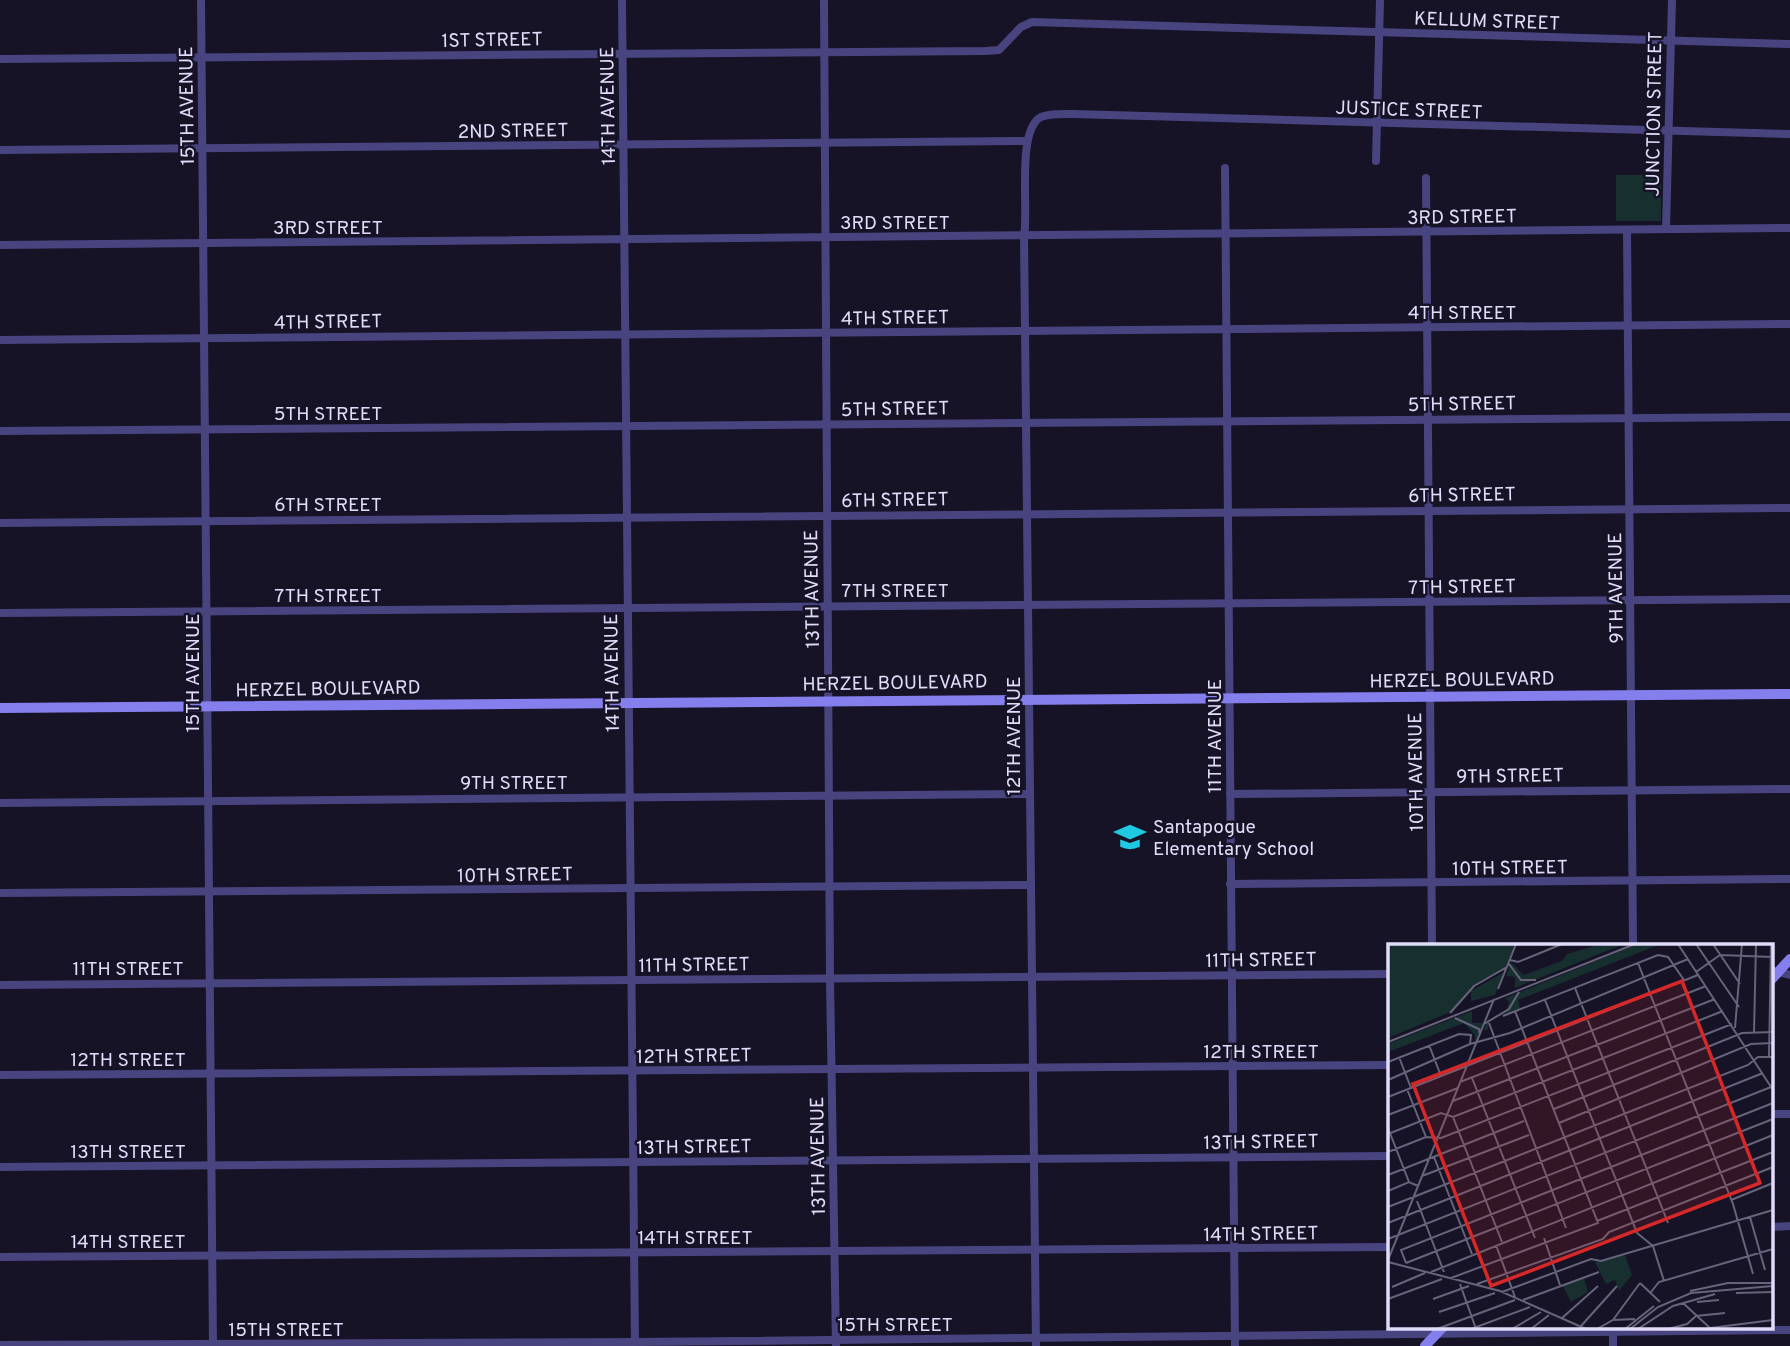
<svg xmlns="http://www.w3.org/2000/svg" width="1790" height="1346" font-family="Overpass,sans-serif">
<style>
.green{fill:#172f2f}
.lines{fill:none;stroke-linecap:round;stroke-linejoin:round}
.street{stroke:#48447f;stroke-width:8}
.secondary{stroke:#857fee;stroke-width:10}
.labels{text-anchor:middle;stroke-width:5;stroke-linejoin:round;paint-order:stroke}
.street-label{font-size:19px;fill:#e0dcfa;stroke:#161326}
.poi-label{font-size:19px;fill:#e0dcfa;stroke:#161326;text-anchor:start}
.inset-road{fill:none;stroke:#67637b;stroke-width:2}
.view{fill:#d62828;fill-opacity:0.15;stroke:#d62828;stroke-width:3.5}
.inset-edge{fill:none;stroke:#e0dcfa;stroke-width:3.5}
</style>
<rect width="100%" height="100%" fill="#161326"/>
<rect class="green" x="1616" y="175" width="45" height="46"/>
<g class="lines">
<g class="street">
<polyline points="201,0 213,1346"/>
<polyline points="622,0 635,1346"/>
<polyline points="824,0 830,978 836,1346"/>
<polyline points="0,59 985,51 999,50 1021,27 1032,22 1790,44"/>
<polyline points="0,150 1026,141"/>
<polyline points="1376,161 1380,0"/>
<polyline points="1225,168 1235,1346"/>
<polyline points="1426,178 1432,945"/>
<polyline points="1666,229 1672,0"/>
<polyline points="1627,230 1633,945"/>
<polyline points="0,245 1790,228"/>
<polyline points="0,340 1790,324"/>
<polyline points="0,431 1790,417"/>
<polyline points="0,523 1790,508"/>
<polyline points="0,613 1790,599"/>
<polyline points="1230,794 1790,789"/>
<polyline points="0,803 1029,794"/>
<polyline points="1230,884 1790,879"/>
<polyline points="0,893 1031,885"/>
<polyline points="1771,970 1790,975"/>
<polyline points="0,985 1389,974"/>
<polyline points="0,1075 1389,1065"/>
<polyline points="1771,1114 1790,1114"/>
<polyline points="0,1167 1389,1156"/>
<polyline points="1771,1227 1790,1226"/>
<polyline points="0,1257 1389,1247"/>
<polyline points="0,1345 635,1342 1790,1330"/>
<path d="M 1036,1346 L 1024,237 C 1029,210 1016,130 1041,117 C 1050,113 1063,114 1073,114 L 1790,134"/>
<polyline points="1613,1346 1613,1332"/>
</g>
<g class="secondary">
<polyline points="0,708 1790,694"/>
<polyline points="1771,980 1790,959"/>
<polyline points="1425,1346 1443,1327"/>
</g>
</g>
<defs>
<symbol id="school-bare" viewBox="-9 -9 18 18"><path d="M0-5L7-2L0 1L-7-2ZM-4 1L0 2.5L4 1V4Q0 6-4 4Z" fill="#20c9e2" stroke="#161326" stroke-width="2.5" paint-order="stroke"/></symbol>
</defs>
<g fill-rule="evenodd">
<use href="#school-bare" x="1108" y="815" width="44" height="44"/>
</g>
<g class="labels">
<g class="street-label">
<text transform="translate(1487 20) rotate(2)" y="7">KELLUM STREET</text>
<text transform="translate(492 39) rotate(-1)" y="7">1ST STREET</text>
<text transform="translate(186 106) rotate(-91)" y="7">15TH AVENUE</text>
<text transform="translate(607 106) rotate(-91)" y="7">14TH AVENUE</text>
<text transform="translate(1409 109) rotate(2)" y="7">JUSTICE STREET</text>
<text transform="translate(1653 114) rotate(-89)" y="7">JUNCTION STREET</text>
<text transform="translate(513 130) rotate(-1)" y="7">2ND STREET</text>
<text transform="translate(1462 216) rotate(-1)" y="7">3RD STREET</text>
<text x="895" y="229">3RD STREET</text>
<text x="328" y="234">3RD STREET</text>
<text x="1462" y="319">4TH STREET</text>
<text transform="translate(895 317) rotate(-1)" y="7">4TH STREET</text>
<text transform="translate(328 321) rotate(-1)" y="7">4TH STREET</text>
<text transform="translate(1462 403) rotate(-1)" y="7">5TH STREET</text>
<text transform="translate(895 408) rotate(-1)" y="7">5TH STREET</text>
<text x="328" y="420">5TH STREET</text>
<text transform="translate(1462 494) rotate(-1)" y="7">6TH STREET</text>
<text transform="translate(895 499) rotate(-1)" y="7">6TH STREET</text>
<text x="328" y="511">6TH STREET</text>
<text transform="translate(1462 586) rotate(-1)" y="7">7TH STREET</text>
<text transform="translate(1615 588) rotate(-91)" y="7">9TH AVENUE</text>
<text transform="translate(811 589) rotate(-91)" y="7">13TH AVENUE</text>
<text x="895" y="597">7TH STREET</text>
<text x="328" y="602">7TH STREET</text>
<text transform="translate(192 673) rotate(-90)" y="7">15TH AVENUE</text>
<text transform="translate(611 673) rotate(-91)" y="7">14TH AVENUE</text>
<text transform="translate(1462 679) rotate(-1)" y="7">HERZEL BOULEVARD</text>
<text transform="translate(895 682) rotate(-1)" y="7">HERZEL BOULEVARD</text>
<text transform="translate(328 688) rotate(-1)" y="7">HERZEL BOULEVARD</text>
<text transform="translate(1013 736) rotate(-90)" y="7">12TH AVENUE</text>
<text transform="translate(1214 736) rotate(-90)" y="7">11TH AVENUE</text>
<text transform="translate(1415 772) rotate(-91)" y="7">10TH AVENUE</text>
<text transform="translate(1510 775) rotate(-1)" y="7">9TH STREET</text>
<text x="514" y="789">9TH STREET</text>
<text transform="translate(1510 867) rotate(-1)" y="7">10TH STREET</text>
<text transform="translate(515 874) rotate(-1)" y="7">10TH STREET</text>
<text transform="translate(1261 959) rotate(-1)" y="7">11TH STREET</text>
<text transform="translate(694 964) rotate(-1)" y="7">11TH STREET</text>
<text x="128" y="975">11TH STREET</text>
<text x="1261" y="1058">12TH STREET</text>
<text transform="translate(694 1055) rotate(-1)" y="7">12TH STREET</text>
<text x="128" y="1066">12TH STREET</text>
<text transform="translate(1261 1141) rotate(-1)" y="7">13TH STREET</text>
<text transform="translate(694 1146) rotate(-1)" y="7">13TH STREET</text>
<text x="128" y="1158">13TH STREET</text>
<text transform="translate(817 1156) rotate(-91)" y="7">13TH AVENUE</text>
<text transform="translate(1261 1233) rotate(-1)" y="7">14TH STREET</text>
<text x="695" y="1244">14TH STREET</text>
<text x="128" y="1248">14TH STREET</text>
<text x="895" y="1331">15TH STREET</text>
<text x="286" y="1336">15TH STREET</text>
</g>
<g class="poi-label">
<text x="1153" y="833">Santapogue<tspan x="1153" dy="22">Elementary School</tspan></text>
</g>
</g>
<g transform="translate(1388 944)">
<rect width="385" height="385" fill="#161326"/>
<path d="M 0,0 L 127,0 L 117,26 L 92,37 L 65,67 L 0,94 ZM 212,0 L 236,0 L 127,44 L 127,33 L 118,32 L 123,18 L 135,31 L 174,17 L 179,10 ZM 250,0 L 273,0 L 130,56 L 132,64 L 102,76 L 99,87 L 96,85 L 100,76 L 118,69 L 121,58 L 117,54 ZM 116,28 L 107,51 L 83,57 L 83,47 ZM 84,67 L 84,79 L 95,79 L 87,100 L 87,91 L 76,79 L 0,108 L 0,100 ZM 237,311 L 244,331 L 231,347 L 227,336 L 218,340 L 207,318 ZM 196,334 L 200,348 L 183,358 L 175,342 Z" fill="#172f2f"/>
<path class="inset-road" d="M 290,0 L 385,146M 308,0 L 351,63M 325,0 L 352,40M 122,16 L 130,18 L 174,0M 250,19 L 345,260 L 365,330M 121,20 L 133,36 L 148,36M 308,28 L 332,11 L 384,13M 187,44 L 280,279M 110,45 L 128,0M 157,56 L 249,289 L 265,302 L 276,337M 62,69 L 86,42 L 119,23M 115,72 L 270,11 L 280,13 L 296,36M 67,74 L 91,85 L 92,91M 101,79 L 178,284M 96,80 L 121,65 L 131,48M 347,84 L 354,0M 366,88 L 368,0M 0,98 L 247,0M 82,100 L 122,89 L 300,15M 41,101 L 53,132M 11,113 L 23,144M 381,113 L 383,0M 0,118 L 71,90 L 83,91 L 82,100M 84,134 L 147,294M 0,136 L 82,100M 72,138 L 318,42M 19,145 L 38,193M 0,153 L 310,31M 65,157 L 327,55M 166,165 L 354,89 L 385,88M 0,171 L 70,144M 65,173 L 114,298M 171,179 L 363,100 L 385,99M 0,184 L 21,238M 0,190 L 53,169 L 65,173 L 335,67M 0,208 L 38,193 L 53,194 L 344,80M 46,213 L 84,310M 0,231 L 136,177M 34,232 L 141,191M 0,247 L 21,238 L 30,242M 343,256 L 385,239M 29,257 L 56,328M 0,263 L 360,121 L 370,113 L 385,113M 362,273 L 377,326M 209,277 L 385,208M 0,279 L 375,129M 156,294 L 172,341M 0,295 L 383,143M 108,301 L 127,353M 0,316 L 106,55M 0,318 L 112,347 L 198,385M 18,319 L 13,306 L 385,159M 18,319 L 385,175M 43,328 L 385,191M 63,334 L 210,279 L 127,67M 252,339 L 272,358M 72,340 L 88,385M 89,340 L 215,295 L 221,288 L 385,223M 4,343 L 37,329M 302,347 L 340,339 L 384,339M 114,348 L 203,315 L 213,317 L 385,266M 263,348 L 271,338 L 385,305M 348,349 L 385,348M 0,355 L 54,335M 45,355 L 81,342M 135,356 L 211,328M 309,358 L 331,356M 295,359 L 322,384M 51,368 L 107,349M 174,374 L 210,342M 225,376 L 252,339M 193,382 L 229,342M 322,384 L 385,376M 49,385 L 127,356M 83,385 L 142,363M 124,385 L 153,368M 143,385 L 161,371M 209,385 L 225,376 L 247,375M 237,385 L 266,362M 242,385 L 270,363 L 303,349 L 385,342M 250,385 L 285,362 L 327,350M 280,385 L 299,380 L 308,372 L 337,369"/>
<path class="view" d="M 294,37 L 372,239 L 103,342 L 25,140 Z"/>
<rect width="385" height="385" class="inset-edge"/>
</g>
</svg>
